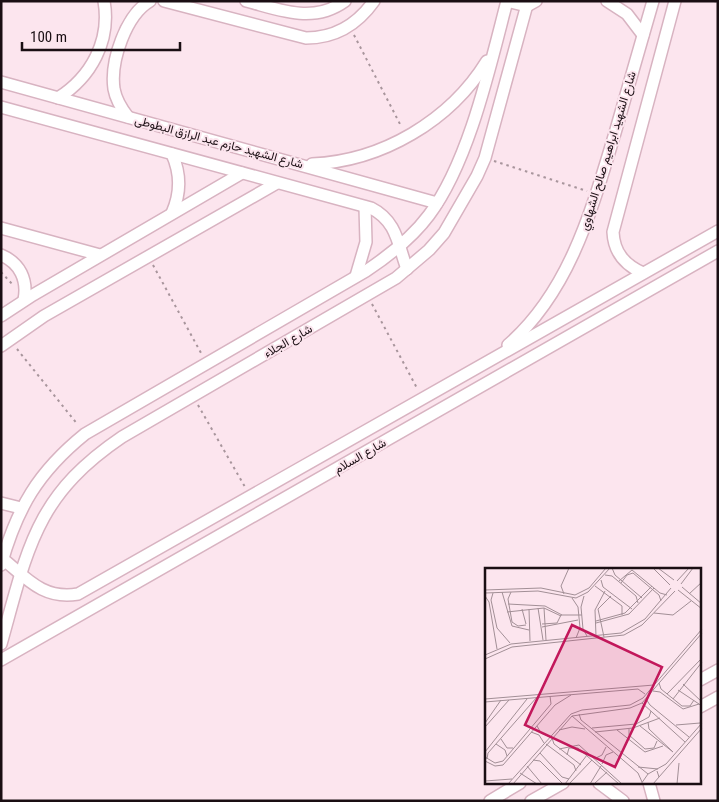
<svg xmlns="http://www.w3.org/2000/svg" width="719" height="802" font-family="'Roboto Condensed',Vazirmatn,sans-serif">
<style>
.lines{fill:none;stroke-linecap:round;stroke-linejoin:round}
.minor-casing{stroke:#d8b3c1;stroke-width:14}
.path{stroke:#a8959c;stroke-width:2;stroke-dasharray:2.5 4;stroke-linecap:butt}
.minor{stroke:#fff;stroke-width:11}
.labels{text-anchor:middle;stroke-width:4;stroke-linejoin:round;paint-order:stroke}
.street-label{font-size:12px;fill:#1a0e13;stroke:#fce5ee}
.inset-road{fill:none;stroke:#a28f96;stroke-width:1}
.view{fill:#c2185b;fill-opacity:0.15;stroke:#c2185b;stroke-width:2.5}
.inset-edge{fill:none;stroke:#1a0e13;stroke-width:2.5}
</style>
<rect width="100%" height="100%" fill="#fce5ee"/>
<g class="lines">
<defs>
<g id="minor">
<path d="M 164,1 L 306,38 C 335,38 357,25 374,1"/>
<path d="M 246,1 C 281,10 313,24 345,1"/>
<polyline points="507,1 527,6 536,1"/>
<polyline points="607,1 627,14 643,35"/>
<polyline points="1,82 437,203"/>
<path d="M 58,98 C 91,77 111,41 104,1"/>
<path d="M 1,107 L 371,208 C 397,221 398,245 407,269"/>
<path d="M 128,117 C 121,108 116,100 114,89 C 110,61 126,15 150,1"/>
<path d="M 312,164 C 382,161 450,121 487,61"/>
<path d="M 172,213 C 181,193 181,174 172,154"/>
<polyline points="1,228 100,255"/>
<path d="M 1,255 C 20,263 28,280 24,300"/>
<path d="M 643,273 C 625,265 614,253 613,232 L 675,1"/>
<polyline points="356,276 366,242 365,207"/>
<polyline points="1,316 33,295 242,173"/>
<path d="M 508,345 C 570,291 592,209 615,133 C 628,89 640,45 653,1"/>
<polyline points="1,346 44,316 277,183"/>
<polyline points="1,503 21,508"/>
<path d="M 3,559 C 27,579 44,600 78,594 L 718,231"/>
<path d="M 1,565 C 17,508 38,472 85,434 L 366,271 C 390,255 412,238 429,215 C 469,162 490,66 507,1"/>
<path d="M 1,644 C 28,548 35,496 122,437 L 396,278 L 429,250 L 444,233 L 477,176 L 485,158 L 528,1"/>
<polyline points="1,660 718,251"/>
<polyline points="700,680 718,670"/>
<polyline points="700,707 718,697"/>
<polyline points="599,783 623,801"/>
<polyline points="649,783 654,801"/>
<polyline points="490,801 520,783"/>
<polyline points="531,801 563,783"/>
</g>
</defs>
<use href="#minor" class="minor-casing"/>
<g class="path">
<polyline points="714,1 718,2"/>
<polyline points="354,35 401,126"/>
<polyline points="494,161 587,191"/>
<polyline points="153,265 201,353"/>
<polyline points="1,272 13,285"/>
<polyline points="372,304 418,390"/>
<polyline points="17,349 78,425"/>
<polyline points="198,405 245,487"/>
</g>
<use href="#minor" class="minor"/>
</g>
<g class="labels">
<g class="street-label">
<text transform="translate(219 142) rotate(15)" y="4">شارع الشهيد حازم عبد الرازق البطوطى</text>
<text transform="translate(608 151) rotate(-73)" y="4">شارع الشهيد ابراهيم صالح الشهاوي</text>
<text transform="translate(288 341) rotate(-30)" y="4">شارع الجلاء</text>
<text transform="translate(360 456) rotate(-30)" y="4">شارع السلام</text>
</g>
</g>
<g transform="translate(485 568)">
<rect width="216" height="216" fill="#fce5ee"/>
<path class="inset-road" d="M 127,0 L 130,7 L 157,30M 168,0 L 185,17M 173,0 L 189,12M 120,7 L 127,8 L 151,28 L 153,35M 116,12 L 118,19 L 147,41M 134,13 L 147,2 L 175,25 L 182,27M 192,13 L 204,0M 136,15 L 142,7 L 148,5 L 174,27 L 176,33M 196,16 L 208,0M 110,18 L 137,38 L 137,47M 197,19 L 217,36M 0,22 L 56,20 L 90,27 L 104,20 L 121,0M 193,22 L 217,41M 17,24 L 27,58 L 44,62M 26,24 L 23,31 L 27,54 L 33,58 L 41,57M 0,25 L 53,23 L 91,30 L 103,24 L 125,0M 8,25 L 6,32 L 12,60 L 25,75M 79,26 L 76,18 L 84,0M 204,26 L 217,14M 0,28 L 4,34 L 12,81M 99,28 L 96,39 L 98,61 L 102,68M 87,30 L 93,39 L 95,60 L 91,70M 23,36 L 60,38 L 77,47M 53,40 L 58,72M 59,40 L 61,72M 37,41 L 41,56M 44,41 L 45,73M 22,44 L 59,40 L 76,48M 169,45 L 188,47 L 206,33M 111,53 L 140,45 L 167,18M 111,55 L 144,46 L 169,20M 57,56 L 72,55 L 76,47 L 97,47M 57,59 L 93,52M 111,68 L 110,42 L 120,23M 119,69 L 113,41 L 126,28M 0,87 L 26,76 L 136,65 L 160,51 L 186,20M 0,91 L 27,79 L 139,67 L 157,57 L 190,23M 174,115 L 176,121 L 197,138 L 205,138 L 209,132M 198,116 L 217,134M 193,122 L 217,138M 168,123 L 175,124 L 198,141 L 214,136M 182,126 L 217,90M 0,131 L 169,117M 161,131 L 165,137 L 204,169M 188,131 L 217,94M 0,134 L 153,121 L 160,126M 157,135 L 200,174M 94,146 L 96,152 L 163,206M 87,148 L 153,205 L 157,214M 0,155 L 16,132M 191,157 L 215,155M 52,158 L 56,165 L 67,170 L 69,176 L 96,197M 155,158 L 188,184 L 164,161 L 163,154M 0,159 L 24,132M 107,160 L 151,156 L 164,149 L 166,143M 144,161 L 144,167 L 160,181 L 169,180 L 172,173M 74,162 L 87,159 L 100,161M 132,162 L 160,184 L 178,178M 46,164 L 54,167 L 59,175M 110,164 L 148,160 L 175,150M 16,171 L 22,180 L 28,180M 11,176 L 20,182 L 22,188M 61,176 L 89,197 L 91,203M 74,181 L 94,177 L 137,216M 0,184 L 42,131M 55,185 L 77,209 L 84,211M 82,187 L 84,180 L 93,180 L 134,216M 0,189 L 10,195 L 18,193 L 66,136 L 65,128M 111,190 L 117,187 L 121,179M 2,191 L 3,185 L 52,129M 48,192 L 55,193 L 78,216M 0,193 L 10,198 L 18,197 L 70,137 L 86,127M 117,196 L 121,187 L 128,184M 42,198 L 57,216M 153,199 L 173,201M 35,205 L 52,216M 174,209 L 217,160M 0,213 L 27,211M 23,216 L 86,146 L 97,142 L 145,137 L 158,130 L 217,61M 28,216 L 87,148 L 145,140 L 157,135 L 217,65M 80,216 L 102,187M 84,216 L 107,192M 105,216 L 116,198M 109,216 L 122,204M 156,216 L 163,206 L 181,196 L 217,155M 168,216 L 174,209 L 172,203M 192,216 L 194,195"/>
<path class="view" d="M 87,57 L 177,99 L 130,199 L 40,157 Z"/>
<rect width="216" height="216" class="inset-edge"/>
</g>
<rect width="719" height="802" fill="none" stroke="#1a0e13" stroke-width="5"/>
<path d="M22 42v8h158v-8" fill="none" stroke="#1a0e13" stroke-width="2.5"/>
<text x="30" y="42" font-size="15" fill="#1a0e13" stroke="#fce5ee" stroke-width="4" paint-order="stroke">100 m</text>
</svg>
